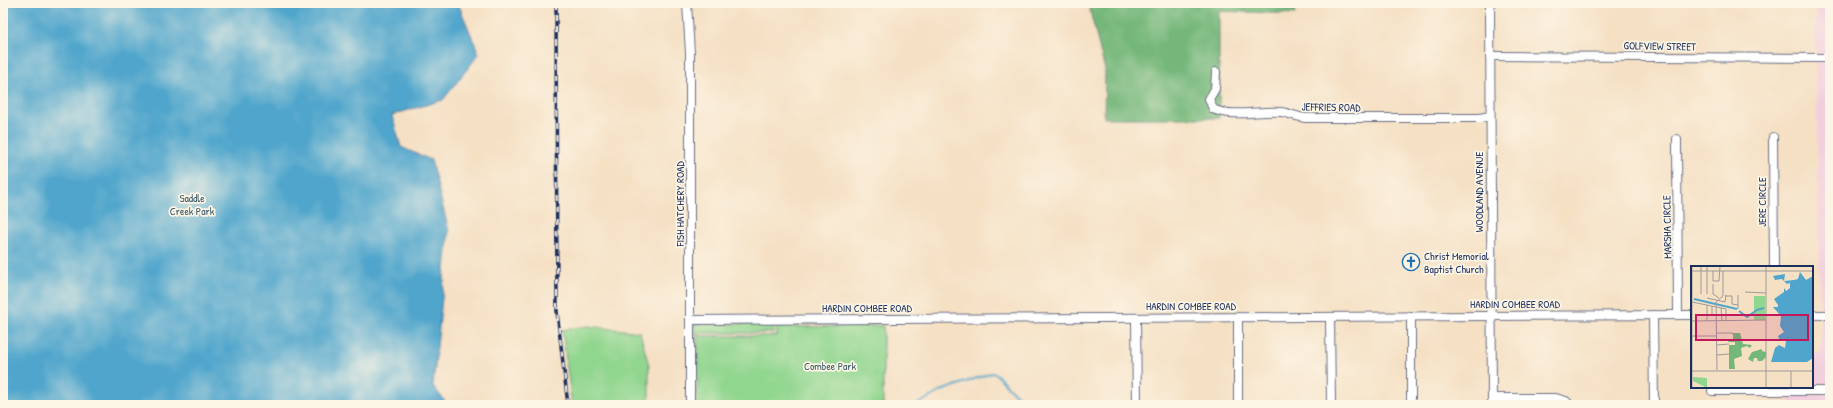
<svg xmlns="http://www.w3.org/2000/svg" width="1833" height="408" font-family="'Patrick Hand',sans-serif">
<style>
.built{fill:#f3cfde}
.green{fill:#91d68f;stroke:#568276}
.forest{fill:#74b77a;stroke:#48736c}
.water{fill:#50a5cc;stroke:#366a95}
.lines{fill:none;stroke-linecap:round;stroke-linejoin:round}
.stream{stroke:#50a5cc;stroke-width:2}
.minor-casing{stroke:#676d82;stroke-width:10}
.minor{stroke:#fff;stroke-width:8}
.rail-casing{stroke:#1b2f5e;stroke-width:3.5}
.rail{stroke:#fcf5e5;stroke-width:2;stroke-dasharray:6;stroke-linecap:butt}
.labels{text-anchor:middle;stroke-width:3.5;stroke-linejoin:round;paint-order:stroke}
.street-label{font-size:11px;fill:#1b2f5e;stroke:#fcf5e5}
.park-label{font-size:11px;fill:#38596a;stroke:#fcf5e5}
.poi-label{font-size:11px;fill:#1b2f5e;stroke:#fcf5e5;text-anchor:start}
.inset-river{fill:none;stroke:#50a5cc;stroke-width:2}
.inset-road{fill:none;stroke:#9e999b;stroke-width:1}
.view{fill:#c2185b;fill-opacity:0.15;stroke:#c2185b;stroke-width:2}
.inset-edge{fill:none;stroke:#1b2f5e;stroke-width:2}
</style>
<rect width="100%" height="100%" fill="#fcf5e5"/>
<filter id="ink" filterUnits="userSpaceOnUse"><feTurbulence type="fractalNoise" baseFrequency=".025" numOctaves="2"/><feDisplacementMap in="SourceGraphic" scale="8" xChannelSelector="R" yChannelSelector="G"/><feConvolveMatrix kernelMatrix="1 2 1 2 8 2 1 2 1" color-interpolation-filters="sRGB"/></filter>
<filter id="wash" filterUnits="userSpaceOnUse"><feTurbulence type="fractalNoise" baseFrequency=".012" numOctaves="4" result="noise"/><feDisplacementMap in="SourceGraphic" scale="16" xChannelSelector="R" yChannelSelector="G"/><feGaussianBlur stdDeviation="0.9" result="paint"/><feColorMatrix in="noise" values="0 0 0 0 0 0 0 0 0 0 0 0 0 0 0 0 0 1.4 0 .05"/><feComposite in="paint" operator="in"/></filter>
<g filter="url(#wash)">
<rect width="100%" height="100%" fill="#f5e0c4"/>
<g class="built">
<polygon points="1815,3 1830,3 1830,55 1816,55"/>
<polygon points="1816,62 1830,62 1830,311 1820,311"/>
<polygon points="1820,318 1830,318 1830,387 1812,387 1812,354 1821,353"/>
<polygon points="1789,395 1830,395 1830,405 1790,405"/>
</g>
<g class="green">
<polygon points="878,323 777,324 774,326 774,333 696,333 694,405 694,324"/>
<polygon points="588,326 640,332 649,366 649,405 572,405 562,330"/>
<polygon points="883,326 883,405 697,405 698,336 777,336 777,327"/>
</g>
<polygon class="forest" points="1088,3 1296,3 1295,14 1219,11 1219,118 1104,118 1105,70"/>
<polygon class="water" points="3,3 458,3 479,54 443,100 392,115 401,147 431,160 449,231 433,386 448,405 3,405"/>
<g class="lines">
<polyline class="stream" points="916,405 941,391 991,373 996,374 1015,394 1031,405"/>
</g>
</g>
<g filter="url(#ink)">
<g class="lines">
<defs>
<g id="minor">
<polyline points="687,3 690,53 690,405"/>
<polyline points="1490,3 1492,405"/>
<polyline points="1490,56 1830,58"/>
<path d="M 1216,72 L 1215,89 L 1209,99 L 1213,109 C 1231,118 1261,110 1281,112 C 1289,113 1297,117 1305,118 L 1480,118 L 1490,116"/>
<polyline points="1773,137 1774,267"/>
<polyline points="1677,139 1678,315"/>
<polyline points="1653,315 1654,405"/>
<polyline points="1812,315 1830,315"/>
<polyline points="1411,316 1411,405"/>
<polyline points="1330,317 1331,405"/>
<polyline points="1136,318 1137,405"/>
<polyline points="690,320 1692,315"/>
<polyline points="1712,391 1830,391"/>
<polyline points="1492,398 1556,398 1566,401 1570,405"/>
<polyline points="1238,405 1238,317"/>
</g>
</defs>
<use href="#minor" class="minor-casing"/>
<use href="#minor" class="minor"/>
<defs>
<polyline id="rail" points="556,3 557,312 568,405"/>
</defs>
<use href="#rail" class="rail-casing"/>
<use href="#rail" class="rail"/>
</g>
</g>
<defs>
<symbol id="church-ring" viewBox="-11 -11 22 22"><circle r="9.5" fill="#fcf5e5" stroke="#1f6fb2" stroke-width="1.5"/><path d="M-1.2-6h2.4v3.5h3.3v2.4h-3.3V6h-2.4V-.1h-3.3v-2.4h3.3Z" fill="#1f6fb2"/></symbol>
</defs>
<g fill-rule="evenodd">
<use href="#church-ring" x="1401" y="252" width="20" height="20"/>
</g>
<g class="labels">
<g class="street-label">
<text transform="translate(1660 46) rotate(1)" y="4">GOLFVIEW STREET</text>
<text transform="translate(1331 107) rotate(1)" y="4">JEFFRIES ROAD</text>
<text transform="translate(1479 192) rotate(-90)" y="4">WOODLAND AVENUE</text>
<text transform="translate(1762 202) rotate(-90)" y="4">JERE CIRCLE</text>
<text transform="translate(680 204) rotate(-90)" y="4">FISH HATCHERY ROAD</text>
<text transform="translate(1667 227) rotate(-91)" y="4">MARSHA CIRCLE</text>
<text x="1515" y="308">HARDIN COMBEE ROAD</text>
<text x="1191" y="310">HARDIN COMBEE ROAD</text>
<text x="867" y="312">HARDIN COMBEE ROAD</text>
</g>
<g class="park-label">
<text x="192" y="202">Saddle<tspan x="192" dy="13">Creek Park</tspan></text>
<text x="830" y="370">Combee Park</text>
</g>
<g class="poi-label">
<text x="1424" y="260">Christ Memorial<tspan x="1424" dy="13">Baptist Church</tspan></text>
</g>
</g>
<g transform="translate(1691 266)">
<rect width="122" height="122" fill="#f5e0c4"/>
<path d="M 63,30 L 74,30 L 74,54 L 63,54 ZM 2,111 L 16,112 L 16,122 L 2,115 Z" fill="#91d68f"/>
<path d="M 42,67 L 49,67 L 52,78 L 61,79 L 59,82 L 56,80 L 50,82 L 51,90 L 43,93 L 44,103 L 38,103 L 38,79 L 44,79 L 44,76 L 37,76 L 38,73 L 42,73 ZM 71,83 L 71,85 L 75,86 L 75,91 L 71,95 L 67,95 L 66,92 L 63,92 L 62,96 L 57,93 L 61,86 Z" fill="#74b77a"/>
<path d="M 109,6 L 115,14 L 122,10 L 122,92 L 116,96 L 80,96 L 84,82 L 88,79 L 94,82 L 95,75 L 89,75 L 87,70 L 93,66 L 89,60 L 90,50 L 82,41 L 87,41 L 87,39 L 83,33 L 93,26 L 93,22 L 95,25 L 99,22 L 99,17 L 96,18 L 91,13 L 84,14 L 82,10 L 94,8 L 93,15 L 103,14 L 107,13 Z" fill="#50a5cc"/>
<path class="inset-river" d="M 3,33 L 46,43M 48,45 L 56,51 L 66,44 L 73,42"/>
<path class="inset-road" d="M 0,0 L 10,0 L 10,28M 1,0 L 1,122M 16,0 L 16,28M 0,5 L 122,5M 22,5 L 22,15 L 28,15 L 29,0M 22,18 L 22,28 L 28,32M 54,26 L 75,27M 47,29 L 47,43M 34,30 L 41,30 L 41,38 L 47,39M 16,32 L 34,36 L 35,29M 1,36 L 35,43 L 35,54M 21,40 L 21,49 L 26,49M 30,42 L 31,54M 0,55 L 75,54M 16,55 L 16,39M 26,67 L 42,67 L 42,69M 1,70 L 26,70M 26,79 L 38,78M 26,89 L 38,88M 26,104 L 25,36 L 32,30 L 32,5M 0,105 L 122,105M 100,105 L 100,122M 75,122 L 75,0"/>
<path class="view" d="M 5,49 L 117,49 L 117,74 L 5,74 Z"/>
<rect width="122" height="122" class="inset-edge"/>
</g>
<rect width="1833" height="408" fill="none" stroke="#fcf5e5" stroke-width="16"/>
</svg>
